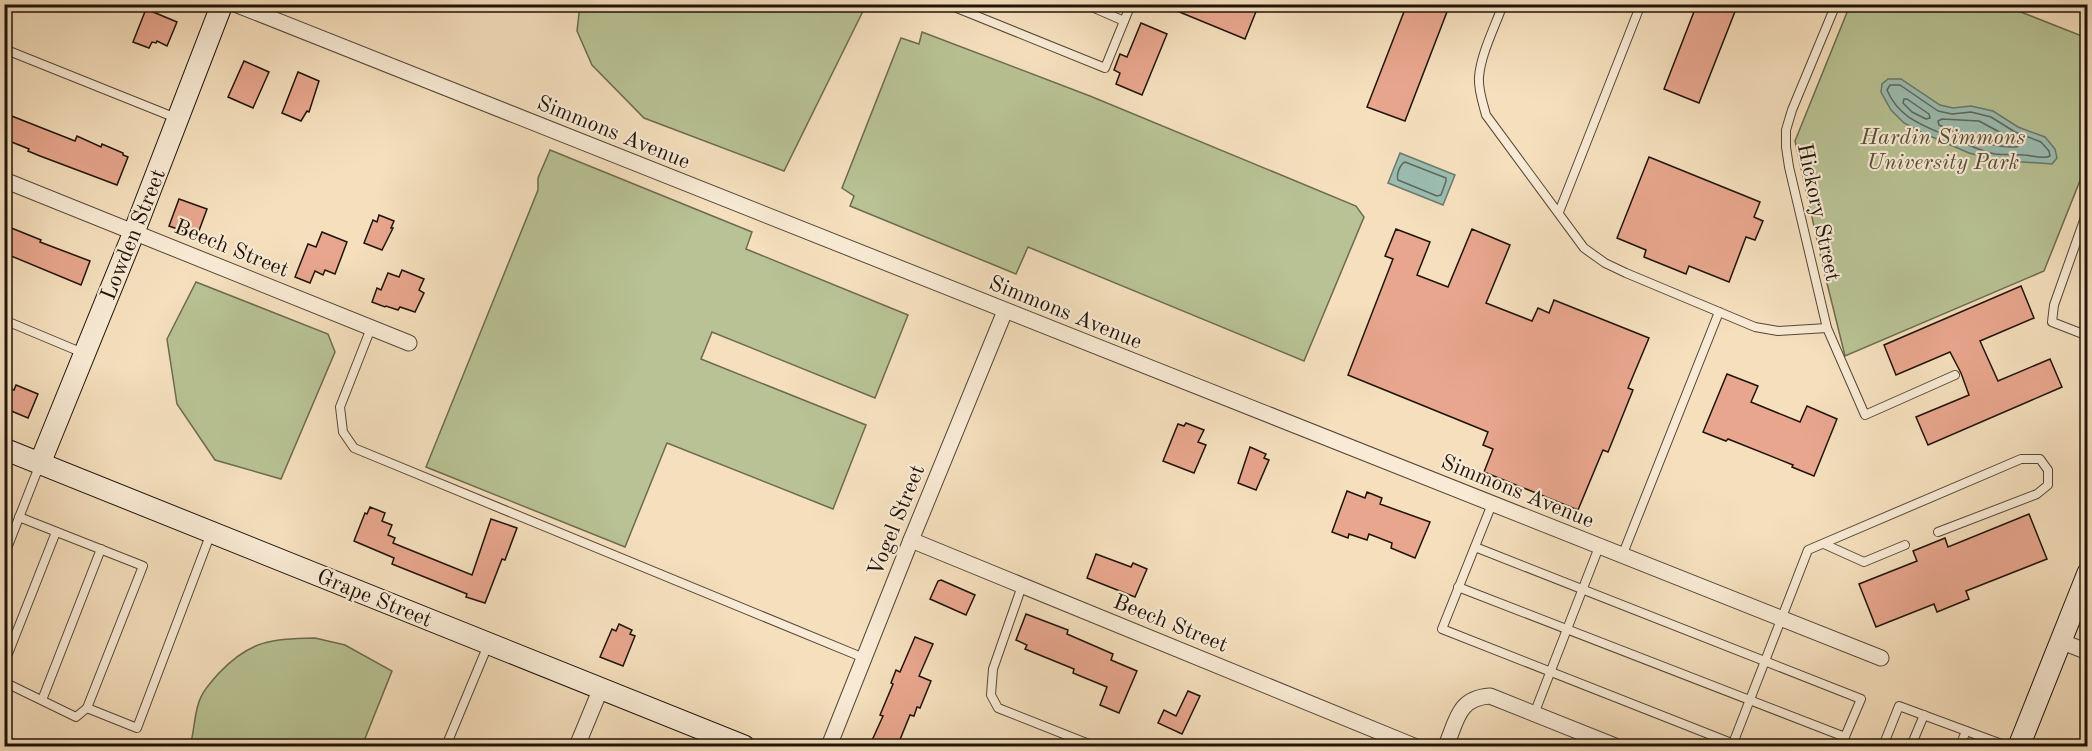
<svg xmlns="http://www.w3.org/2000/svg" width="2092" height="751" font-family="'Old Standard TT',serif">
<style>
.green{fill:#b8c294;stroke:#6c6b4f;stroke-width:1.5}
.water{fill:#9cbdb1;stroke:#6a796e;stroke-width:1.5}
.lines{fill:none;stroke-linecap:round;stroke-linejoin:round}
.shore{stroke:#5e685e;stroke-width:1.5}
.building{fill:#e8a68e;stroke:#1f140a;stroke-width:1.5}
.lane-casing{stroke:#544737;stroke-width:10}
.street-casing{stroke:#544737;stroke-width:17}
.secondary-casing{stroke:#1f140a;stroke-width:23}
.lane{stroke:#f8ead4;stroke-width:8}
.street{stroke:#f8ead4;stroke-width:15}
.secondary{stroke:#f8ead4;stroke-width:21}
.labels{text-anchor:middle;stroke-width:4.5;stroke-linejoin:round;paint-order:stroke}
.street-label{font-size:22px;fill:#1f140a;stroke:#f8ead4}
.park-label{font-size:22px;font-style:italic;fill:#55513a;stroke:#f8ead4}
</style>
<rect width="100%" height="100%" fill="#f5dfbd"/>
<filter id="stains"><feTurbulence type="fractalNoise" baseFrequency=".00333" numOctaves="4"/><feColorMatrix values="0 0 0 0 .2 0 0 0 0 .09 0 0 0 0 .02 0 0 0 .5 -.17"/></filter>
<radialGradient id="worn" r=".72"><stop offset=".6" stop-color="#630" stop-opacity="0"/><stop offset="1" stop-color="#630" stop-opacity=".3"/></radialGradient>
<g class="green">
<polygon points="580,5 580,4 866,5 784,171 644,118 592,65 577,31"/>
<polygon points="1850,5 2003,5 2087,38 2087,163 2044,271 1845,356 1824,271 1795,141"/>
<polygon points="922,32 1090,96 1356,206 1364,217 1304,361 1028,247 1016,274 850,206 854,196 842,188 901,38 919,44"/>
<polygon points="550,150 752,232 746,249 908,315 875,398 712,332 701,359 866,425 833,509 667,443 625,547 426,467 538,190 538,178"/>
<polygon points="196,282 328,334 335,352 281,479 215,460 177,404 167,339"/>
<path d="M 315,638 L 345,645 L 392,671 L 362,746 L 190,746 C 194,733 194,718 198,705 C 201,693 210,683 218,674 C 250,640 271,639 315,638 Z"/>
</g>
<g class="water">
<polygon points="1888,79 1901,79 1940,105 1953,108 1971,106 1993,111 2018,127 2045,137 2055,149 2057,158 2052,164 1995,160 1969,153 1923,133 1904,123 1891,110 1881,92 1882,84"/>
<polygon points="1400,153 1455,175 1443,205 1388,183"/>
</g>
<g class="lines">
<g class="shore">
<path d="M 1890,85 L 1900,85 L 1938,111 L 1952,114 L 1971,112 L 1991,117 L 2015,132 L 2041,142 L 2049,151 L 2050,156 C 2043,160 2032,155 2023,155 C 2014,154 2005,155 1995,154 C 1979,151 1967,144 1952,138 C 1925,126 1899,119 1887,90 Z"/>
<polygon points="1904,99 1907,99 1929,114 1930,118 1926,119 1912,112 1903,103"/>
<path d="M 1942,119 L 1979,121 L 2018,142 L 2020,145 L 2017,147 C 1988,148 1965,136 1939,125 L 1938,121 Z"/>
<path d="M 1405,162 L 1446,178 L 1446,181 L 1441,195 L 1437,196 L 1398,180 C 1396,175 1400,164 1405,162 Z"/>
</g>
</g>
<g class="building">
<polygon points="1160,4 1259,4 1245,39"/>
<polygon points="1407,4 1450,4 1405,121 1367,107"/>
<polygon points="1697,4 1738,4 1699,103 1664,89"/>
<polygon points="146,9 177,22 167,46 157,41 156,43 152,42 149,48 133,42"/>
<polygon points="1141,23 1167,34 1142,95 1116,84 1120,73 1114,70 1120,54 1127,57"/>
<polygon points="244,61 269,72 253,108 228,97"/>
<polygon points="298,72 319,81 309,112 307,111 301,121 282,113"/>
<polygon points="4,113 75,141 77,136 101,147 102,144 123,153 123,155 128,157 117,185 40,156 28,151 29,149 4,139"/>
<polygon points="1649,157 1760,202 1754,217 1763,221 1755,240 1746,237 1729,282 1689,266 1686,274 1644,257 1646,250 1617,238"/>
<polygon points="179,199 207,209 197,236 169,226"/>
<polygon points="379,215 394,221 391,228 393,228 382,250 364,243 373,220 377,222"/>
<polygon points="4,225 41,240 40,242 90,261 81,285 4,253"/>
<polygon points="1396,229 1430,242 1417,275 1448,287 1472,229 1510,245 1486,303 1532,321 1538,308 1549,313 1554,300 1649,338 1628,388 1633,390 1608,452 1603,450 1578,510 1484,472 1493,449 1483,445 1488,432 1348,375 1393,259 1385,256"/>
<polygon points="322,232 347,242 335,274 325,270 323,275 315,271 310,283 295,277 308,244 316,247"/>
<polygon points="402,270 424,279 419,290 424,293 415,312 400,307 398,310 386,306 385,307 372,302 377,288 381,290 388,273 399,277"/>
<polygon points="2021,286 2034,318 1980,341 1998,381 2050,359 2062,387 1928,445 1916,417 1969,395 1961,373 1950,352 1896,375 1884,345"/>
<polygon points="1727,374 1758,386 1751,402 1800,422 1807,406 1837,419 1814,476 1792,467 1793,465 1728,439 1726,441 1703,432"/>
<polygon points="16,385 38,394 28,418 4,408 4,386 14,390"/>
<polygon points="1186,423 1204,430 1198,442 1206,445 1194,473 1163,461 1178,424 1184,426"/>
<polygon points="1250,447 1266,454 1264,458 1269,460 1256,490 1238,483"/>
<polygon points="1347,491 1365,498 1367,492 1382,498 1380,504 1430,522 1415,558 1391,548 1392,543 1369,534 1367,540 1349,534 1348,538 1332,532"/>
<polygon points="370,507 385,513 382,521 392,525 388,535 395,538 393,543 472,575 491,519 517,528 505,560 502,559 485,603 466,597 467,594 392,564 394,558 354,541 365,513 367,514"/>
<polygon points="2029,514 2047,559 1966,591 1969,599 1937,612 1934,604 1876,627 1859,584 1917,561 1913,551 1945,538 1948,547"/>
<polygon points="1096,554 1131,567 1133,563 1147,569 1135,597 1087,578"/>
<polygon points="941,580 975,595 966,615 930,599 938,581"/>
<polygon points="1026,614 1068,630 1067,634 1113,654 1111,660 1137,671 1119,713 1100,705 1107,687 1073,673 1074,669 1025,649 1027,645 1016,640"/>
<polygon points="619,624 632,630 630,634 635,636 623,666 600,657 612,629 616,631"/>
<polygon points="915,637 933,644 919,676 931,681 920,708 917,707 914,716 910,715 897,747 869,747 883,716 880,715 893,684 891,683 896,670 900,672"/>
<polygon points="1188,691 1200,696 1182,734 1158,723 1164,710 1176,716"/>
</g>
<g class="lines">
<defs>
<g id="lane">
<polyline points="947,4 1105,68 1129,9"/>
<polyline points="1085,4 1124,21"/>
<path d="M 1503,4 C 1495,27 1481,53 1479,77 C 1478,90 1483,103 1486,115 L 1584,248 L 1605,263 L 1626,273 L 1755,327 L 1778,331 L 1827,328"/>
<polyline points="1836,4 1792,110 1786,130 1786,147 1789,167 1827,328 1865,415 1955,375"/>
<polyline points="4,49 176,118"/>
<polyline points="2088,209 2054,305 2052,322 2088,336"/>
<polyline points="1559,212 1641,4"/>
<polyline points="4,320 83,353"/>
<polyline points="371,328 340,407 343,432 354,448 864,658"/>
<polyline points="1492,504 1442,629 1739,746"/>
<polyline points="19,517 143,566 87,708"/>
<polyline points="1824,544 1864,562 1905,545"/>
<polyline points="1475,547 1861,699 1841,746"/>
<polyline points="4,556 40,464"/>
<polyline points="1622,556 1719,312"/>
<polyline points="1022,586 993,669 991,695 998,708 1094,746"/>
<polyline points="1458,587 1845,737"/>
<polyline points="4,664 56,532"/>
<polyline points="4,682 76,717 87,708 137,728 211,533"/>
<polyline points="42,700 101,549"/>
<polyline points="1534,714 1599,547"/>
<polyline points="446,746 488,645"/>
<polyline points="1732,746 1808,550 2021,459 2040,459 2048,470 2048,485 2037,494 1938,532"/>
<polyline points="1883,746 1899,706 2007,746"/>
<polyline points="1911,746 1924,715"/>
<polyline points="1960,746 1966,731"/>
<polyline points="2082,746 2088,733"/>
</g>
<g id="street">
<polyline points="235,4 1881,658"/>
<polyline points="4,180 409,343"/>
<polyline points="911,540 1414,746"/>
<polyline points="2060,641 2088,652"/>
<polyline points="577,746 601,688"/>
<polyline points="829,746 911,540 1005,311"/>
<path d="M 1446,746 C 1457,720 1458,698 1490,696 L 1615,746"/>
</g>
<g id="secondary">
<polyline points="4,449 744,746"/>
<polyline points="40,463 134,232 222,4"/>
<polyline points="2019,746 2088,573"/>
</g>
</defs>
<use href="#lane" class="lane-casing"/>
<use href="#street" class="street-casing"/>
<use href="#secondary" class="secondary-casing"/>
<use href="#lane" class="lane"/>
<use href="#street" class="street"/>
<use href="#secondary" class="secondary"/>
</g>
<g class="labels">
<g class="street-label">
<text transform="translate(614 131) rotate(22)" y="8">Simmons Avenue</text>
<text transform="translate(1820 212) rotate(78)" y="8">Hickory Street</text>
<text transform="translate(132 234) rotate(-68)" y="8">Lowden Street</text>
<text transform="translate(232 247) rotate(22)" y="8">Beech Street</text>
<text transform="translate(1066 311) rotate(22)" y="8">Simmons Avenue</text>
<text transform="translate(1518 490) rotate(22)" y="8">Simmons Avenue</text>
<text transform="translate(895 520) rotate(-68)" y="8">Vogel Street</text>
<text transform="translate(375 597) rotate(22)" y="8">Grape Street</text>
<text transform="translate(1171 622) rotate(22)" y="8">Beech Street</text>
</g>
<g class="park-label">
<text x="1943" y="144">Hardin Simmons<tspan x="1943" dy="25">University Park</tspan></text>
</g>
</g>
<rect width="2092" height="751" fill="none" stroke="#f5dfbd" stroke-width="24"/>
<rect x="6" y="6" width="2080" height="739" fill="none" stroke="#1f140a" stroke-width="3"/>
<rect x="12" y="12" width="2068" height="727" fill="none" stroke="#1f140a" stroke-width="1.5"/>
<rect width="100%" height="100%" filter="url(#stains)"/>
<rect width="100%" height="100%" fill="url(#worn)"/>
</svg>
